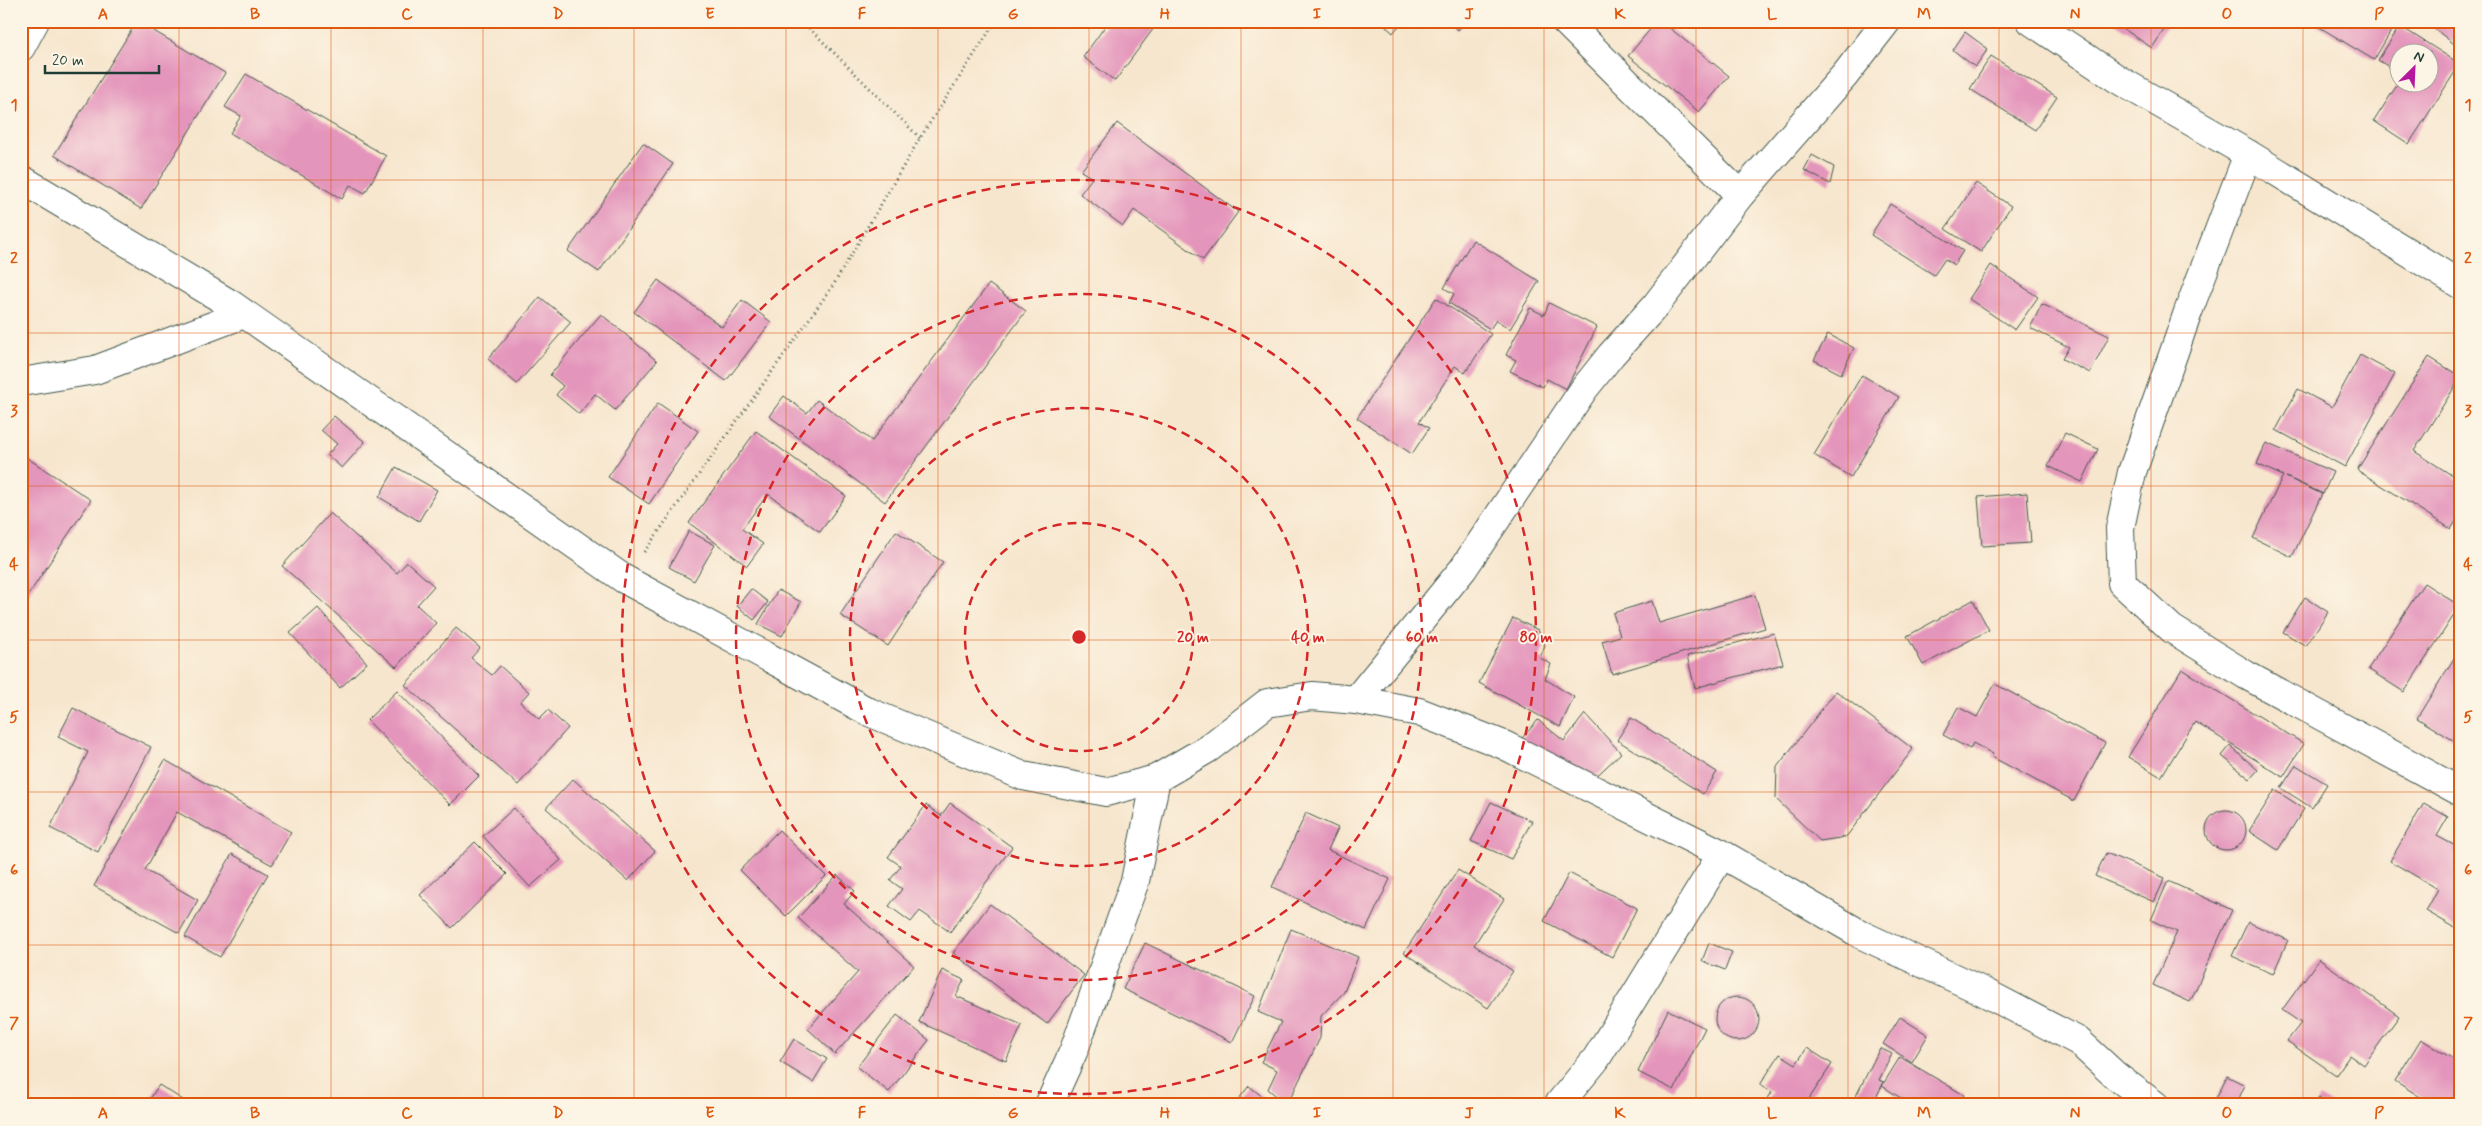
<svg xmlns="http://www.w3.org/2000/svg" width="2482" height="1126" font-family="Mynerve,sans-serif">
<style>
.building{fill:#e495bb}
.lines{fill:none;stroke-linecap:round;stroke-linejoin:round}
.minor-casing{stroke:#3f564b;stroke-width:30}
.path{stroke:#3f564b;stroke-width:3;stroke-dasharray:1 4;stroke-linecap:butt}
.minor{stroke:#fff;stroke-width:28}
.grid{fill:none;stroke:#de580e;stroke-width:1;stroke-opacity:0.55}
.ring{fill:none;stroke:#d62828;stroke-width:2.5;stroke-dasharray:9 6}
.centre{fill:#d62828;stroke:#fcf5e5;stroke-width:2.5}
.ring-label{font-size:15px;text-anchor:middle;font-weight:bold;fill:#d62828;stroke:#fcf5e5;stroke-width:4;stroke-linejoin:round;paint-order:stroke}
.neatline{fill:none;stroke:#de580e;stroke-width:2}
.grid-label{font-size:16px;text-anchor:middle;font-weight:bold;fill:#de580e}
</style>
<rect width="100%" height="100%" fill="#fcf5e5"/>
<filter id="ink" filterUnits="userSpaceOnUse"><feTurbulence type="fractalNoise" baseFrequency=".02" numOctaves="2"/><feDisplacementMap in="SourceGraphic" scale="10" xChannelSelector="R" yChannelSelector="G"/><feConvolveMatrix kernelMatrix="1 2 1 2 8 2 1 2 1" color-interpolation-filters="sRGB"/></filter>
<filter id="wash" filterUnits="userSpaceOnUse"><feTurbulence type="fractalNoise" baseFrequency=".0096" numOctaves="4" result="noise"/><feDisplacementMap in="SourceGraphic" scale="20" xChannelSelector="R" yChannelSelector="G"/><feGaussianBlur stdDeviation="1.12" result="paint"/><feColorMatrix in="noise" values="0 0 0 0 0 0 0 0 0 0 0 0 0 0 0 0 0 1.4 0 .05"/><feComposite in="paint" operator="in"/></filter>
<g filter="url(#wash)">
<rect width="100%" height="100%" fill="#f7e6ce"/>
<g id="blocks">
<g class="building">
<polygon points="137,21 225,73 141,209 54,155"/>
<polygon points="1101,21 1159,21 1115,81 1083,57 1106,25"/>
<polygon points="1380,21 1403,21 1393,33"/>
<polygon points="1448,21 1466,21 1458,30"/>
<polygon points="1657,21 1661,21 1729,76 1699,112 1628,56"/>
<polygon points="2112,21 2170,21 2152,48"/>
<polygon points="2319,21 2386,21 2394,26 2374,60 2316,25"/>
<polygon points="2424,21 2461,21 2461,49"/>
<polygon points="2400,26 2460,64 2409,144 2374,121 2399,82 2430,82 2430,52 2400,52 2400,74 2378,60"/>
<polygon points="1965,32 1988,49 1975,67 1953,50"/>
<polygon points="1991,56 2057,97 2035,130 1970,89"/>
<polygon points="246,74 386,156 365,193 350,185 342,199 230,133 241,116 225,107"/>
<polygon points="1117,123 1238,212 1203,260 1134,210 1123,226 1080,194 1092,178 1081,171"/>
<polygon points="643,143 673,164 599,272 568,251"/>
<polygon points="1812,155 1834,167 1830,184 1804,170"/>
<polygon points="1976,183 2011,206 1981,252 1945,229"/>
<polygon points="1890,204 1963,251 1954,265 1945,259 1934,275 1871,235"/>
<polygon points="1473,240 1539,281 1510,329 1496,320 1490,329 1449,303 1454,294 1444,288"/>
<polygon points="1991,265 2038,297 2015,330 1969,299"/>
<polygon points="658,280 722,327 742,300 771,322 726,381 634,312"/>
<polygon points="989,284 1026,311 885,502 769,416 784,396 807,413 817,400 872,441"/>
<polygon points="540,297 571,322 517,384 488,359"/>
<polygon points="1436,298 1491,334 1465,373 1455,366 1419,422 1429,428 1412,454 1357,418"/>
<polygon points="1549,303 1597,327 1566,389 1547,379 1543,387 1510,371 1516,360 1506,355 1530,308 1544,315"/>
<polygon points="2042,304 2109,336 2090,373 2062,359 2069,347 2030,328"/>
<polygon points="601,314 657,361 615,410 595,394 579,414 556,395 563,386 550,375"/>
<polygon points="1828,334 1854,348 1841,374 1814,360"/>
<polygon points="2360,355 2395,374 2345,467 2276,430 2298,389 2332,407"/>
<polygon points="2429,357 2461,377 2414,451 2461,481 2461,514 2451,529 2357,470"/>
<polygon points="1862,375 1899,397 1851,477 1814,455"/>
<polygon points="658,403 698,431 649,504 608,477"/>
<polygon points="334,416 365,442 342,468 327,455 337,444 321,430"/>
<polygon points="756,431 846,496 820,532 768,494 742,529 763,544 747,566 689,523"/>
<polygon points="2065,433 2098,449 2082,482 2048,466"/>
<polygon points="2266,443 2333,472 2323,494 2286,477 2322,494 2292,557 2253,538 2283,476 2257,464"/>
<polygon points="21,454 91,500 21,606"/>
<polygon points="396,467 437,490 419,521 379,497"/>
<polygon points="2027,493 2031,543 1982,546 1978,497"/>
<polygon points="330,513 397,573 407,562 434,586 417,605 436,623 396,667 282,566"/>
<polygon points="689,531 715,545 694,581 669,567"/>
<polygon points="896,531 943,562 888,646 840,615"/>
<polygon points="2424,583 2460,606 2404,692 2368,669"/>
<polygon points="751,589 768,602 754,620 737,606"/>
<polygon points="778,590 801,602 782,636 758,624"/>
<polygon points="1755,595 1765,628 1612,674 1602,641 1620,636 1613,613 1652,601 1659,623"/>
<polygon points="2305,597 2328,612 2306,646 2283,632"/>
<polygon points="1973,600 1989,630 1923,665 1907,636"/>
<polygon points="318,608 367,663 340,688 290,633"/>
<polygon points="1513,618 1538,630 1545,645 1540,658 1551,664 1545,679 1574,697 1560,727 1479,683"/>
<polygon points="456,628 480,648 471,658 492,675 500,666 529,692 520,702 539,719 548,710 568,728 518,785 405,685"/>
<polygon points="1774,633 1783,664 1695,688 1687,656"/>
<polygon points="2461,647 2461,745 2417,718"/>
<polygon points="2182,669 2304,744 2283,777 2195,722 2161,777 2128,757"/>
<polygon points="1995,684 2105,743 2074,801 1992,757 1993,754 1973,743 1970,749 1943,735 1958,707 1977,717"/>
<polygon points="397,691 479,776 450,805 367,720"/>
<polygon points="1836,691 1913,749 1846,837 1820,841 1776,799 1777,767"/>
<polygon points="73,708 151,747 98,852 50,828 88,752 58,737"/>
<polygon points="1585,714 1621,753 1589,783 1522,738 1538,720 1564,741"/>
<polygon points="1631,718 1717,772 1703,794 1617,740"/>
<polygon points="2230,746 2258,770 2250,779 2222,756"/>
<polygon points="165,760 291,832 272,865 177,812 145,870 198,900 179,933 94,886"/>
<polygon points="2296,765 2327,784 2312,808 2281,788"/>
<polygon points="573,779 655,851 628,881 546,808"/>
<polygon points="2275,790 2304,809 2278,850 2249,831"/>
<polygon points="1491,802 1532,821 1511,859 1471,841"/>
<polygon points="950,803 1012,847 950,932 920,911 911,922 889,906 902,889 890,880 901,866 888,857 926,805 941,816"/>
<polygon points="2424,803 2448,817 2437,836 2461,849 2461,931 2426,911 2438,889 2390,861"/>
<polygon points="514,808 561,860 530,887 483,836"/>
<circle cx="2226" cy="830" r="20"/>
<polygon points="1306,813 1338,828 1328,850 1390,879 1366,930 1272,887"/>
<polygon points="779,830 826,876 786,916 740,870"/>
<polygon points="475,842 507,874 452,928 420,895"/>
<polygon points="2106,853 2165,878 2154,902 2095,876"/>
<polygon points="232,854 268,874 220,957 185,937"/>
<polygon points="1458,870 1504,899 1474,945 1513,971 1488,1008 1404,953"/>
<polygon points="1569,873 1637,908 1612,957 1544,921"/>
<polygon points="837,875 855,891 844,904 914,966 835,1054 808,1029 858,972 798,918"/>
<polygon points="2168,881 2232,910 2190,1002 2153,985 2177,932 2151,920"/>
<polygon points="990,904 1084,975 1047,1024 953,953"/>
<polygon points="2248,922 2288,940 2273,974 2232,956"/>
<polygon points="1291,929 1358,957 1344,992 1321,1016 1320,1038 1287,1105 1268,1089 1277,1070 1261,1062 1281,1022 1258,1012"/>
<polygon points="1145,943 1255,996 1232,1042 1123,989"/>
<polygon points="1709,943 1732,952 1725,970 1702,961"/>
<polygon points="2319,959 2399,1016 2364,1065 2350,1055 2336,1075 2287,1041 2301,1023 2282,1010"/>
<polygon points="942,970 964,980 956,996 1022,1025 1006,1061 919,1022"/>
<circle cx="1737" cy="1019" r="22"/>
<polygon points="1668,1010 1705,1028 1674,1090 1638,1072"/>
<polygon points="897,1015 929,1040 889,1092 857,1067"/>
<polygon points="1900,1017 1928,1035 1912,1062 1883,1044"/>
<polygon points="794,1039 827,1059 813,1082 780,1062"/>
<polygon points="2421,1039 2461,1064 2460,1105 2433,1105 2395,1081"/>
<polygon points="1807,1048 1832,1064 1805,1105 1764,1105 1772,1092 1760,1085 1780,1054 1796,1064"/>
<polygon points="1880,1048 1892,1054 1879,1080 1884,1082 1872,1105 1858,1105 1853,1102"/>
<polygon points="1900,1057 1964,1095 1958,1105 1912,1105 1882,1086"/>
<polygon points="2227,1076 2245,1085 2236,1105 2225,1105 2215,1100"/>
<polygon points="159,1085 191,1105 146,1105"/>
<polygon points="1249,1086 1273,1105 1234,1105"/>
<polygon points="2319,1097 2333,1105 2315,1105"/>
</g>
</g>
</g>
<g filter="url(#ink)">
<use href="#blocks" fill-opacity="0" stroke="#3f564b" stroke-width="1"/>
<g class="lines">
<defs>
<g id="minor">
<polyline points="1565,21 1740,195"/>
<polyline points="2031,21 2119,80 2248,154 2461,285"/>
<polyline points="21,47 35,21"/>
<polyline points="2248,154 2188,312 2132,472 2120,528 2122,583 2172,629 2246,675 2461,792"/>
<polyline points="21,179 232,305 624,579 869,712 1023,776 1106,792 1156,779 1209,748 1267,703 1312,696 1356,700 1419,712 1504,745 1722,854 1862,935 1982,991 2078,1041 2116,1076 2155,1105"/>
<polyline points="21,382 95,370 244,314"/>
<polyline points="1356,700 1463,569 1584,389 1611,355 1656,305 1740,195 1845,75 1887,21"/>
<polyline points="1049,1105 1074,1050 1135,881 1156,779"/>
<polyline points="1558,1105 1596,1059 1722,854"/>
</g>
</defs>
<use href="#minor" class="minor-casing"/>
<g class="path">
<polyline points="802,21 920,138"/>
<polyline points="644,552 834,284 920,138 996,21"/>
</g>
<use href="#minor" class="minor"/>
</g>
</g>
<path class="grid" d="M 179,21 L 179,1105M 331,21 L 331,1105M 483,21 L 483,1105M 634,21 L 634,1105M 786,21 L 786,1105M 938,21 L 938,1105M 1089,21 L 1089,1105M 1241,21 L 1241,1105M 1393,21 L 1393,1105M 1544,21 L 1544,1105M 1696,21 L 1696,1105M 1848,21 L 1848,1105M 1999,21 L 1999,1105M 2151,21 L 2151,1105M 2303,21 L 2303,1105M 21,180 L 2461,180M 21,333 L 2461,333M 21,486 L 2461,486M 21,640 L 2461,640M 21,792 L 2461,792M 21,945 L 2461,945"/>
<g class="ring">
<circle cx="1079" cy="637" r="114"/>
<circle cx="1079" cy="637" r="229"/>
<circle cx="1079" cy="637" r="343"/>
<circle cx="1079" cy="637" r="457"/>
</g>
<circle cx="1079" cy="637" r="8" class="centre"/>
<g class="ring-label">
<text x="1193" y="642">20 m</text>
<text x="1308" y="642">40 m</text>
<text x="1422" y="642">60 m</text>
<text x="1536" y="642">80 m</text>
</g>
<rect width="2482" height="1126" fill="none" stroke="#fcf5e5" stroke-width="55"/>
<g transform="translate(2414 68) rotate(24)"><circle r="24" fill="#fcf5e5" stroke="#a4ab9e"/>
<path d="M0-4L9 19L0 12L-9 19Z" fill="#b5179e"/>
<text y="-8" font-size="14" font-weight="bold" text-anchor="middle" fill="#1f3d34">N</text>
</g>
<path d="M45 65v8h114v-8" fill="none" stroke="#1f3d34" stroke-width="2.5"/>
<text x="52" y="65" font-size="15" fill="#1f3d34" stroke="#fcf5e5" stroke-width="4" paint-order="stroke">20 m</text>
<rect x="28" y="28" width="2426" height="1070" class="neatline"/>
<g class="grid-label">
<text x="103" y="19">A</text>
<text x="255" y="19">B</text>
<text x="407" y="19">C</text>
<text x="558" y="19">D</text>
<text x="710" y="19">E</text>
<text x="862" y="19">F</text>
<text x="1013" y="19">G</text>
<text x="1165" y="19">H</text>
<text x="1317" y="19">I</text>
<text x="1469" y="19">J</text>
<text x="1620" y="19">K</text>
<text x="1772" y="19">L</text>
<text x="1924" y="19">M</text>
<text x="2075" y="19">N</text>
<text x="2227" y="19">O</text>
<text x="2379" y="19">P</text>
<text x="14" y="110">1</text>
<text x="2468" y="110">1</text>
<text x="14" y="263">2</text>
<text x="2468" y="263">2</text>
<text x="14" y="416">3</text>
<text x="2468" y="416">3</text>
<text x="14" y="569">4</text>
<text x="2468" y="569">4</text>
<text x="14" y="722">5</text>
<text x="2468" y="722">5</text>
<text x="14" y="875">6</text>
<text x="2468" y="875">6</text>
<text x="14" y="1028">7</text>
<text x="2468" y="1028">7</text>
<text x="103" y="1118">A</text>
<text x="255" y="1118">B</text>
<text x="407" y="1118">C</text>
<text x="558" y="1118">D</text>
<text x="710" y="1118">E</text>
<text x="862" y="1118">F</text>
<text x="1013" y="1118">G</text>
<text x="1165" y="1118">H</text>
<text x="1317" y="1118">I</text>
<text x="1469" y="1118">J</text>
<text x="1620" y="1118">K</text>
<text x="1772" y="1118">L</text>
<text x="1924" y="1118">M</text>
<text x="2075" y="1118">N</text>
<text x="2227" y="1118">O</text>
<text x="2379" y="1118">P</text>
</g>
</svg>
